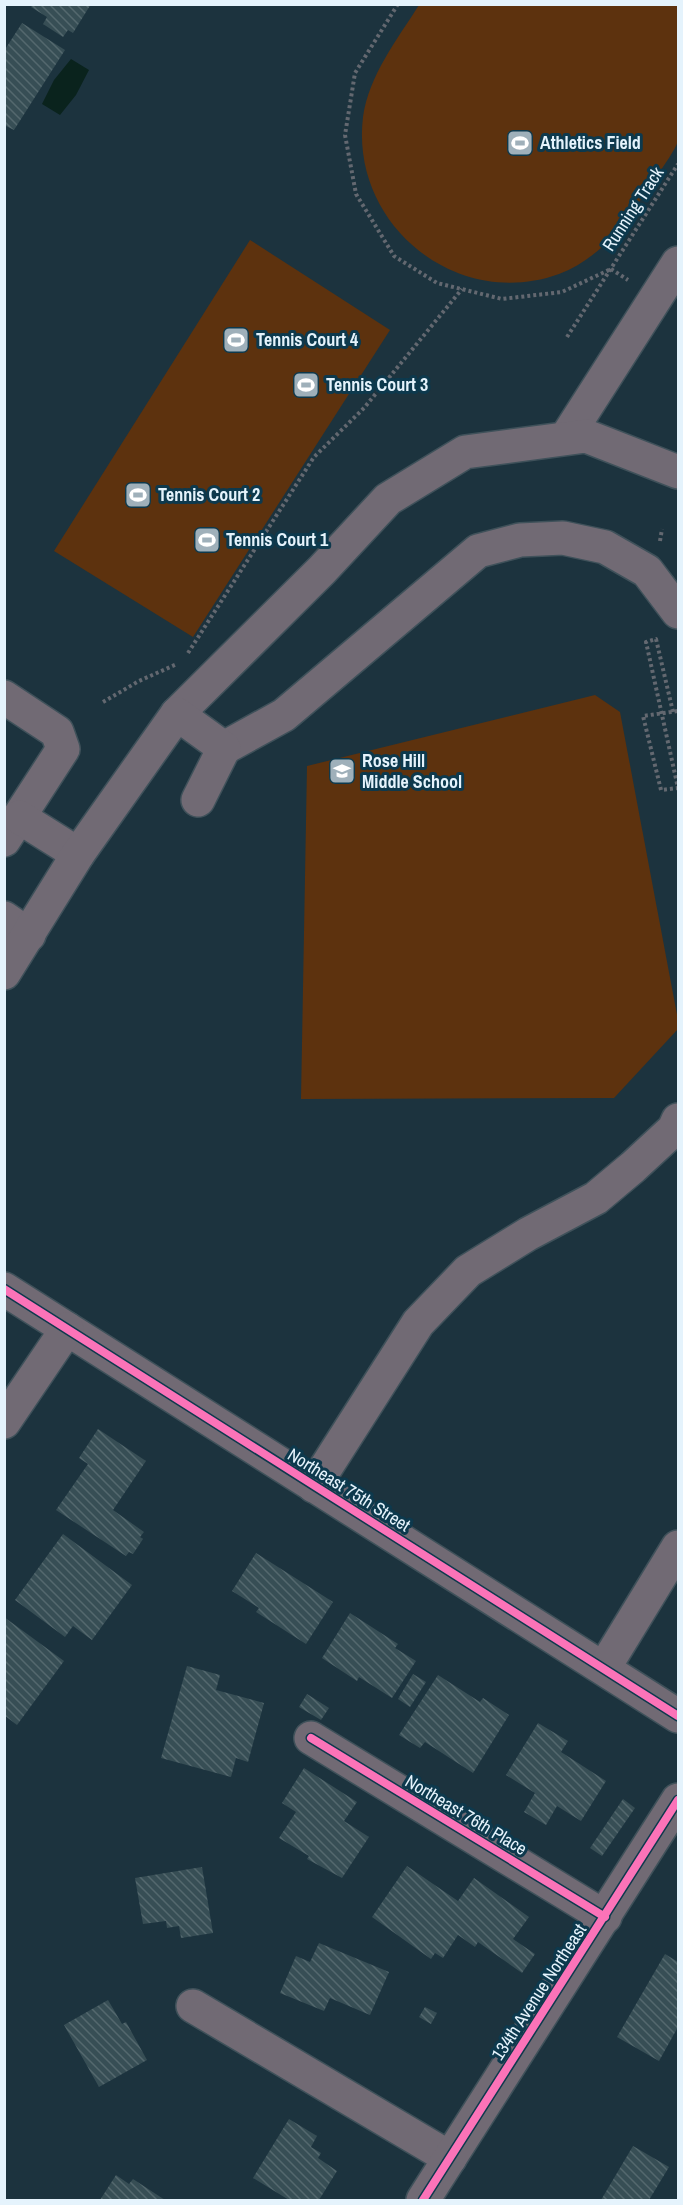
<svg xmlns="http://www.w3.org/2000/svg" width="683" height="2205" font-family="'Archivo Narrow',sans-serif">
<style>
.grass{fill:#5d320e}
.water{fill:#0a231d}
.building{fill:url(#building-back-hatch)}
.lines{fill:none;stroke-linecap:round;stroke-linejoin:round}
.minor-casing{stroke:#3f515a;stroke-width:36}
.path{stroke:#636870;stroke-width:4;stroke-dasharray:3 3;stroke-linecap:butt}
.minor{stroke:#716a74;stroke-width:33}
.cycleway-casing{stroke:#0d394d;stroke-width:11}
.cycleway{stroke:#fb73b8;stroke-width:8}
.labels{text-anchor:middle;stroke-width:6;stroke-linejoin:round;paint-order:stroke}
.poi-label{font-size:18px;font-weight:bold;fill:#e5f3fc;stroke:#0d394d;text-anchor:start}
.street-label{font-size:18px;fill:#e5f3fc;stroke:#0d394d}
</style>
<defs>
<pattern id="building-back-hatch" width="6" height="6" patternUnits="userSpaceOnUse" patternTransform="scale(1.5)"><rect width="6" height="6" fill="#374e55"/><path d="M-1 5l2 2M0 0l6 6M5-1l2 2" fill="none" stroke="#54686e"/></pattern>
</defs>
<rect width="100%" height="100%" fill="#1c333e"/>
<g class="grass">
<path d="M 419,5 L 678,5 C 679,38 678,71 678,105 C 678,115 681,131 678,141 C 674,153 657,175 649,187 C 626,223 601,258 559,274 C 457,311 350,225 363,117 C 369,75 397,40 419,5 Z"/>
<polygon points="250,240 390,330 193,637 54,551"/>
<polygon points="595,695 620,712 678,1020 678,1029 614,1098 301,1099 307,766"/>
</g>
<polygon class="water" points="71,59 89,70 76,95 60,115 42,104 54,80"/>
<g class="building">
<polygon points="33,4 91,4 73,33 68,30 63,37 43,24 47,17 31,7"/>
<polygon points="22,23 65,50 14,130 4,125 4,51"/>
<polygon points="98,1429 146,1461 113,1510 144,1532 140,1537 143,1539 133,1554 129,1552 126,1556 56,1510 88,1464 79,1458"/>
<polygon points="63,1534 132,1585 92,1640 73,1626 65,1637 15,1600"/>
<polygon points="256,1553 333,1602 306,1644 256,1612 259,1608 232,1591"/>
<polygon points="350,1613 398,1644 395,1648 416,1661 392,1698 359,1677 357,1681 322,1658"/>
<polygon points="4,1617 64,1661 17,1725 4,1715"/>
<polygon points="187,1666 220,1675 216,1690 264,1703 248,1762 236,1758 231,1777 161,1758"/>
<polygon points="413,1674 426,1682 410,1707 398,1699"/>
<polygon points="438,1675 480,1702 483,1698 509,1715 473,1773 425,1742 420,1748 399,1735"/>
<polygon points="307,1694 329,1708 321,1720 299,1707"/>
<polygon points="538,1723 568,1741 561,1752 606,1781 581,1821 557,1806 546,1825 524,1812 535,1793 506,1775"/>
<polygon points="304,1768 357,1802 344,1821 369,1837 342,1878 307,1859 309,1856 279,1838 296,1812 282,1803"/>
<polygon points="623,1799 635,1808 602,1856 590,1848"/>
<polygon points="407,1866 458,1901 474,1878 529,1917 513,1939 535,1954 522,1973 478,1942 475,1947 458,1935 443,1958 435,1953 431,1959 372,1917"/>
<polygon points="202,1867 213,1933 181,1938 179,1926 167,1928 166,1921 143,1924 135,1878"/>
<polygon points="319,1943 389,1972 370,2015 330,1998 324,2011 280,1993 296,1956 310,1962"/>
<polygon points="665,1954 678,1962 678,2027 659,2061 617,2037"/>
<polygon points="108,2000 122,2024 126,2022 147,2060 99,2087 64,2025"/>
<polygon points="425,2007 437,2013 431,2024 419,2017"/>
<polygon points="289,2119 317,2136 311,2147 321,2153 318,2158 337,2171 319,2200 289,2200 253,2178"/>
<polygon points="633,2146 669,2167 649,2200 601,2200"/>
<polygon points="116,2175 129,2184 133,2179 165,2200 100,2200"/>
</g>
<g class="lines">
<defs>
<g id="minor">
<polyline points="566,438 678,263"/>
<polyline points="4,697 57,732 63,749 4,840"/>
<polyline points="177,714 322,570 388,499 465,452 586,436 678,472"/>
<polyline points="224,748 284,715 478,551 520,540 563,538 605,547 647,571 678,612"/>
<polyline points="19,817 78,854"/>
<polyline points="4,918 29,935"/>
<polyline points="4,973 78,854 177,714 224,748 198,800"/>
<polyline points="4,1289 678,1716"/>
<polyline points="4,1422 67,1329"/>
<polyline points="314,1486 418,1323 468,1271 528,1234 596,1198 633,1167 674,1129 678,1120"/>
<polyline points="604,1668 678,1547"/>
<polyline points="311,1738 605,1917"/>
<polyline points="193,2006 450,2158"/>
<polyline points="423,2200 678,1800"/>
</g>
</defs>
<use href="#minor" class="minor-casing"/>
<g class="path">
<polyline points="398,4 355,73 345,135 356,194 394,256 437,283 502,299 562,292 611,269"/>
<polyline points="611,269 628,280"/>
<polyline points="567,337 678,164"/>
<polyline points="660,541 662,529"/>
<polyline points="188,653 314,457 364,408 462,289"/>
<polyline points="103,702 139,681 177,664"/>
<polyline points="673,712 656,639 646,642 678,788 661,790 643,716 678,711"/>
</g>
<use href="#minor" class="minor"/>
<defs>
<g id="cycleway">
<polyline points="4,1289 678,1716"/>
<polyline points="311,1738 605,1917"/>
<polyline points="423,2200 678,1800"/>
</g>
</defs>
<use href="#cycleway" class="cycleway-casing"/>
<use href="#cycleway" class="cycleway"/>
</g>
<defs>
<symbol id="stadium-square" viewBox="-11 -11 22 22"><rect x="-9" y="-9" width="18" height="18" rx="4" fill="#9fb0ba" stroke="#0d394d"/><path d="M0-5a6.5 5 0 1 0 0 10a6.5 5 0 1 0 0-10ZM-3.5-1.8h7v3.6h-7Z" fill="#fff"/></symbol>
<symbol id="school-square" viewBox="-11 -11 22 22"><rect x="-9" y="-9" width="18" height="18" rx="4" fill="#9fb0ba" stroke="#0d394d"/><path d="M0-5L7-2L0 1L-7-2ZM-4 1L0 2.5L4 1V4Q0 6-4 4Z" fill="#fff"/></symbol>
</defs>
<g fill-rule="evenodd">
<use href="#stadium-square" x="505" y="128" width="30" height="30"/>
<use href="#stadium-square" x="221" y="325" width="30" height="30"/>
<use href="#stadium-square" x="291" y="370" width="30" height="30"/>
<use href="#stadium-square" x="123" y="480" width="30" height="30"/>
<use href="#stadium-square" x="192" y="525" width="30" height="30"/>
<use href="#school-square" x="327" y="756" width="30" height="30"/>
</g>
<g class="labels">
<g class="poi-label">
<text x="540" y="149">Athletics Field</text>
<text x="256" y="346">Tennis Court 4</text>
<text x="326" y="391">Tennis Court 3</text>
<text x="158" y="501">Tennis Court 2</text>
<text x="226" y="546">Tennis Court 1</text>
<text x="362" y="767">Rose Hill<tspan x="362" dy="21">Middle School</tspan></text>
</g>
<g class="street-label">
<text transform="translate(633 209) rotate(-57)" y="6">Running Track</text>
<text transform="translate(349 1490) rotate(32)" y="6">Northeast 75th Street</text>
<text transform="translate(466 1815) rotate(31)" y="6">Northeast 76th Place</text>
<text transform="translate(539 1992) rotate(-57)" y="6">134th Avenue Northeast</text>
</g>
</g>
<rect width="683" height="2205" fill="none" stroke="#e5f3fc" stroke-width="12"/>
</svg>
